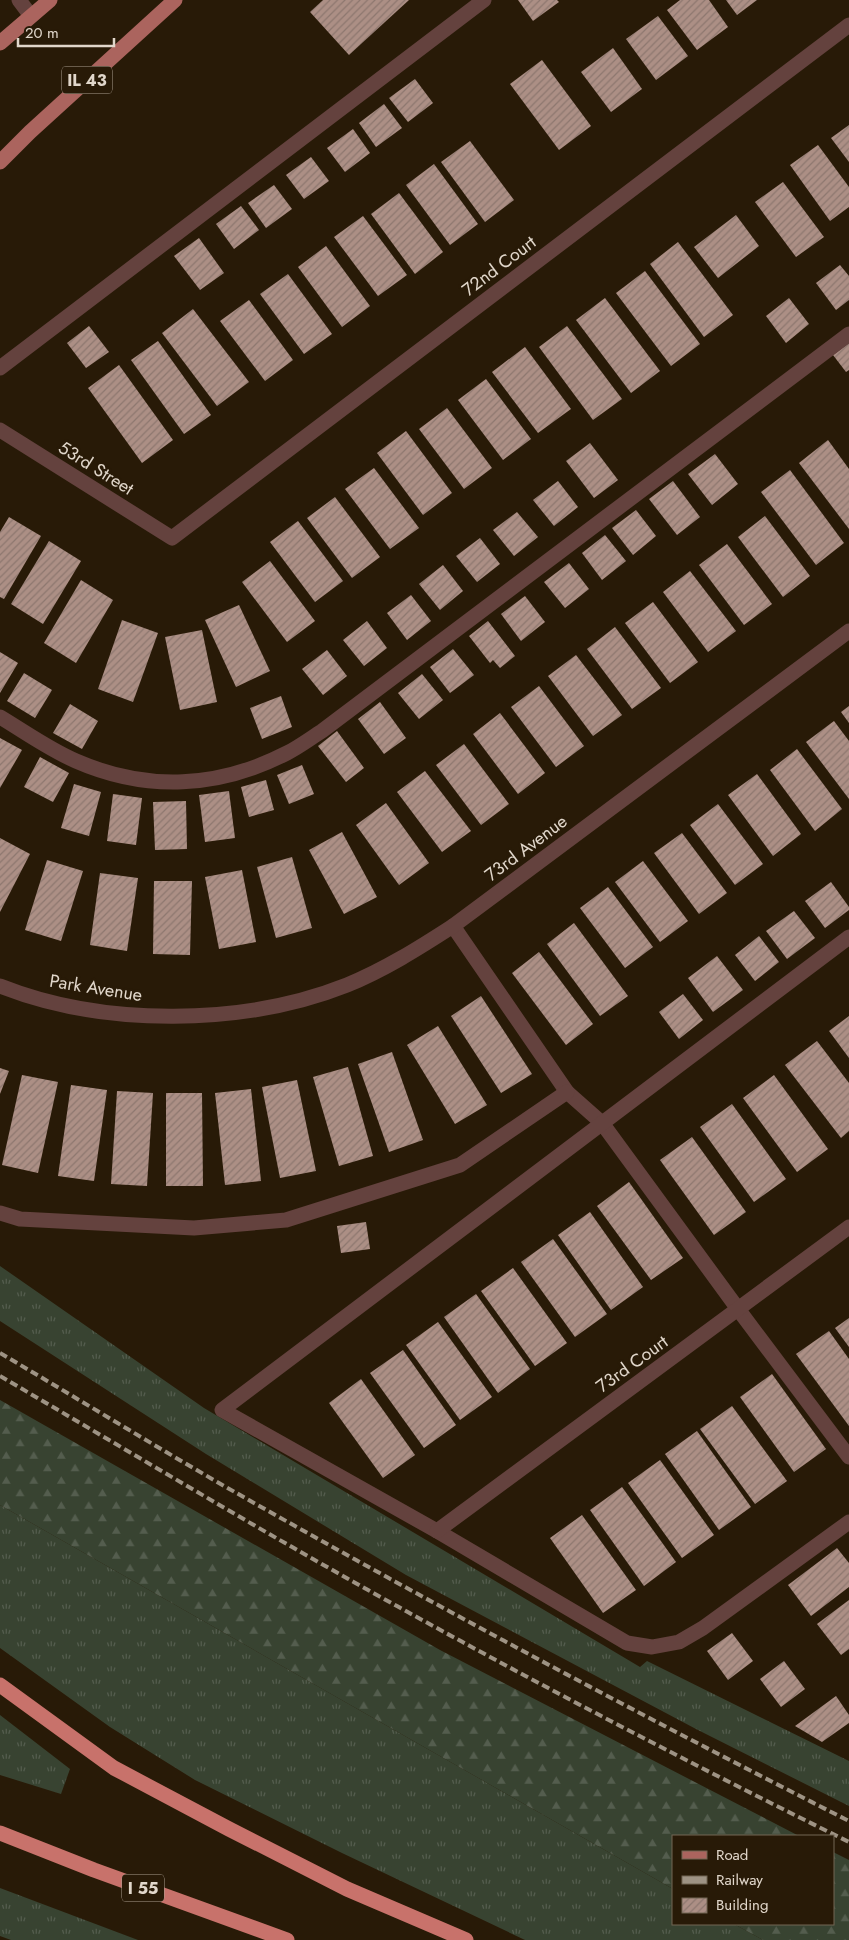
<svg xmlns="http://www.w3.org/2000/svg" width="849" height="1940" font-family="Jost,sans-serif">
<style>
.grass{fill:url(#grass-tufts)}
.forest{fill:url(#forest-firs)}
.building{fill:url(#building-hatch)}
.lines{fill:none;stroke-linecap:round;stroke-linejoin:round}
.lane{stroke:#64423e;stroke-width:15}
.street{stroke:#64423e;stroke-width:15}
.primary{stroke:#ab645e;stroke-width:15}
.highway{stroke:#c8726b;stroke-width:15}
.rail{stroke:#9e9384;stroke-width:4;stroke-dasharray:8 4;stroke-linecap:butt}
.labels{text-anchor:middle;stroke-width:5;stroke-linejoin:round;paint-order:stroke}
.shield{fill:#281a07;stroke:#aa9e90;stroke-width:1}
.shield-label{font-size:16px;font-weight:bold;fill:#e1d7cb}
.street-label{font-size:18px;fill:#e1d7cb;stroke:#281a07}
</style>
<defs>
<pattern id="grass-tufts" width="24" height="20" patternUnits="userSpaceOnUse" patternTransform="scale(1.25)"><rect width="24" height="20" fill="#384331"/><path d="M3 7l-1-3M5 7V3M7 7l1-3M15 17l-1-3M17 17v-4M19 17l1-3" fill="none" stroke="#545d4e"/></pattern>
<pattern id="forest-firs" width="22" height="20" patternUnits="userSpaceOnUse" patternTransform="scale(1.25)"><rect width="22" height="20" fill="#384331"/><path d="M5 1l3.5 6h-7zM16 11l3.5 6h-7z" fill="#545d4e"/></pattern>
<pattern id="building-hatch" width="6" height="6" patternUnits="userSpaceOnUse" patternTransform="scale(1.25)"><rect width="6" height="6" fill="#ac8f85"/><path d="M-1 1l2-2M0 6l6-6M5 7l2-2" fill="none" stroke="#8d776f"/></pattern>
</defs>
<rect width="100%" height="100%" fill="#281a07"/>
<g class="grass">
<polygon points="0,1266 204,1408 640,1667 647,1661 849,1761 849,1806 696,1729 406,1575 206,1454 0,1321"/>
<polygon points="0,1505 673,1889 673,1924 734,1924 763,1940 525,1940 342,1853 195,1780 110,1727 0,1648"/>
<polygon points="0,1715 70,1769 61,1794 0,1775"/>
<polygon points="0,1888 138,1940 11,1940 0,1936"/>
</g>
<g class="forest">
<polygon points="0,1400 440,1650 799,1836 673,1836 673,1889 0,1505"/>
<polygon points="833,1852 849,1860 849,1940 763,1940 734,1924 833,1924"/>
</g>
<g class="building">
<polygon points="323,0 409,0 349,55 310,12"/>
<polygon points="518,0 557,0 559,2 533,21"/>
<polygon points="680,0 709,0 728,27 697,50 667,10"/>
<polygon points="726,0 757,0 737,15"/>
<polygon points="658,16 688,56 656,80 626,39"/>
<polygon points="613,48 642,89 611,112 581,72"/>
<polygon points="542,60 591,126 559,150 510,84"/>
<polygon points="415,79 433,103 408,122 389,98"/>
<polygon points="384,104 402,128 376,147 359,123"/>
<polygon points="849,125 849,162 831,138"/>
<polygon points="353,129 370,153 345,172 327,148"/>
<polygon points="470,141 514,200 485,222 441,162"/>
<polygon points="818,145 849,187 849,207 830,221 790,165"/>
<polygon points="311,157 329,181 304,199 286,175"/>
<polygon points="434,164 478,224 450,245 406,185"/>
<polygon points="783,182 824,237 796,257 755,202"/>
<polygon points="274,185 292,209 266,228 248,203"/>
<polygon points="399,193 443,252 415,274 371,214"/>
<polygon points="241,206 259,230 234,249 216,224"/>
<polygon points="736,215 759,246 718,278 694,247"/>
<polygon points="363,216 407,275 378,296 334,237"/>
<polygon points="199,238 224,273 200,290 174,256"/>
<polygon points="678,242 733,315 704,337 650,264"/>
<polygon points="326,246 370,306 342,327 298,267"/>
<polygon points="840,265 849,276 849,300 836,310 816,283"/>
<polygon points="645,271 700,344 671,366 616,293"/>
<polygon points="288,274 332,334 304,354 260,294"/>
<polygon points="605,298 660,371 631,393 576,320"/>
<polygon points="789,298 809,324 786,343 766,316"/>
<polygon points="249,300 293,360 265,381 220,321"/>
<polygon points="193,309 249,382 217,406 162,333"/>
<polygon points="89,326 109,352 86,368 67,343"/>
<polygon points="567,326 622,399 593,420 539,347"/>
<polygon points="158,341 211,415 184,434 131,360"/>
<polygon points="849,343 849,370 846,372 833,355"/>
<polygon points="525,347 571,409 538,433 492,372"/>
<polygon points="119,365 173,440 142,463 88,388"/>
<polygon points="486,379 531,439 503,460 458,400"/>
<polygon points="447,408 492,468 464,489 419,429"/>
<polygon points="406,431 452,493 423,515 377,453"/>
<polygon points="828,440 849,469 849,529 799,463"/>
<polygon points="590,443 618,480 594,498 566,461"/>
<polygon points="715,454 738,484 712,505 688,474"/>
<polygon points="374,468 419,528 390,549 345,489"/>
<polygon points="790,470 844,543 816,565 761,492"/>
<polygon points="558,481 578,507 554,526 533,500"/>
<polygon points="673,481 700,517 677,535 649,499"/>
<polygon points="335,497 380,557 352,578 307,518"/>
<polygon points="636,510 656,536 633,555 612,528"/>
<polygon points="517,512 538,537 514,556 493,530"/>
<polygon points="765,516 810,576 783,597 738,537"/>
<polygon points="9,517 41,536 4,599 0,597 0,532"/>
<polygon points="298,521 343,581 315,602 270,542"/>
<polygon points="605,535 626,561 602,580 582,553"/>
<polygon points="480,538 500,564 477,582 456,556"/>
<polygon points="49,541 81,561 43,624 11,604"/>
<polygon points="727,544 772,604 744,625 699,565"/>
<polygon points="270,561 315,621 287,642 242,582"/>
<polygon points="569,563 589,589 565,608 544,582"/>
<polygon points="443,565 463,591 440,610 419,584"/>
<polygon points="690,571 736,631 708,652 663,592"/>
<polygon points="81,580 113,600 76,663 44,643"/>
<polygon points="411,595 431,621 407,640 387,613"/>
<polygon points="525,596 545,622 521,641 501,614"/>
<polygon points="653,602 698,662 670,683 625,623"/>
<polygon points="239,605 270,671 236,687 205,620"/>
<polygon points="122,620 158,633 133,702 98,689"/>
<polygon points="367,621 387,648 364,666 343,640"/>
<polygon points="488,621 515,656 500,668 493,660 490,663 469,636"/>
<polygon points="615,627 661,688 632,709 587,649"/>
<polygon points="202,630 217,702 180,710 165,637"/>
<polygon points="453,649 474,675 450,693 430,667"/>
<polygon points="327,650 347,676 323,695 302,669"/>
<polygon points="0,652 18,663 0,693"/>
<polygon points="576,655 622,715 593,736 548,676"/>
<polygon points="24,673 52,690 35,718 7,701"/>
<polygon points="422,674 443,700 419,719 398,693"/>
<polygon points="539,686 584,746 556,767 511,707"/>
<polygon points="281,696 292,727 262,739 250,708"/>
<polygon points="380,702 406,738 384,754 358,719"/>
<polygon points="70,704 98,721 82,749 53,733"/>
<polygon points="849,706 849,723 841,712"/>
<polygon points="500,713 545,773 518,794 473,734"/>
<polygon points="834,721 849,741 849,799 806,742"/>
<polygon points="337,731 364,768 346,782 318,746"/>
<polygon points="0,738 22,750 0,788"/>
<polygon points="464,744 509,804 481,825 436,765"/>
<polygon points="797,749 842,809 815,831 770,770"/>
<polygon points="40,757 69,773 53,802 24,787"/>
<polygon points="302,765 314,794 289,804 277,775"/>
<polygon points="425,771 471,831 442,852 397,792"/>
<polygon points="757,774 801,834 773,856 728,795"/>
<polygon points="266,780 274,810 249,817 241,787"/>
<polygon points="74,784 101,792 89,836 61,828"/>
<polygon points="229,791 235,838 205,842 199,795"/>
<polygon points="113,794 142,798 136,845 107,841"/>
<polygon points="186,801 187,849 155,850 153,802"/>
<polygon points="386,803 429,863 399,885 356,825"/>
<polygon points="718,804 763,864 735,885 690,825"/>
<polygon points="342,832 377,897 344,914 309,850"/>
<polygon points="682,833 727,893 699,914 654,853"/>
<polygon points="0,838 30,854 0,912"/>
<polygon points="292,857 312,928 276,938 257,867"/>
<polygon points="47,860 83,871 61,941 25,930"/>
<polygon points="643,861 688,921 660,942 615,882"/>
<polygon points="242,870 256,942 219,949 205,877"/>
<polygon points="100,873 138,878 127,951 90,945"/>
<polygon points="154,881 192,881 190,955 153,954"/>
<polygon points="831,882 849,907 849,910 825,928 805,901"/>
<polygon points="608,887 653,947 625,968 580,908"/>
<polygon points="794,911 815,938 787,959 766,931"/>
<polygon points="574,923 628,996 600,1016 547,944"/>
<polygon points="759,936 779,962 755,981 735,955"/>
<polygon points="539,952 593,1024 566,1045 512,973"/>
<polygon points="717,956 743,990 713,1012 688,978"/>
<polygon points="683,994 703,1020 679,1039 659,1012"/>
<polygon points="481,996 532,1074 501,1093 451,1016"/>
<polygon points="849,1016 849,1058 829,1031"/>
<polygon points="438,1026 487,1105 455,1124 407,1045"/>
<polygon points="817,1041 849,1083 849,1131 841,1138 785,1065"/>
<polygon points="392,1052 423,1140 389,1152 358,1064"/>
<polygon points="348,1067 373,1156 339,1166 313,1077"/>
<polygon points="0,1068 9,1071 0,1094"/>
<polygon points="22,1075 58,1082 38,1173 2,1165"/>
<polygon points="774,1075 828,1149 797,1172 743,1098"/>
<polygon points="297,1080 316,1171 280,1178 262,1087"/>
<polygon points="71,1085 107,1090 94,1181 58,1176"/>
<polygon points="251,1089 261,1181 225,1185 215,1093"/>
<polygon points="117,1091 153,1093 147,1186 111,1184"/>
<polygon points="166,1093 202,1093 203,1186 166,1186"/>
<polygon points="732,1104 786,1179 754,1202 700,1127"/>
<polygon points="692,1137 746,1212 714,1235 660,1160"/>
<polygon points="629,1182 683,1258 651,1280 597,1206"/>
<polygon points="590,1212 643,1287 611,1310 558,1235"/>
<polygon points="366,1222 370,1249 341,1253 337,1226"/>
<polygon points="553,1239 607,1314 575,1337 521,1262"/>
<polygon points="513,1268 567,1343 535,1366 481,1291"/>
<polygon points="476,1294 530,1369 498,1393 444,1317"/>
<polygon points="849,1318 849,1347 835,1328"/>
<polygon points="438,1322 492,1397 460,1420 406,1345"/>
<polygon points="829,1331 849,1359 849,1426 796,1354"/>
<polygon points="403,1350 456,1425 424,1448 370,1373"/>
<polygon points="772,1374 826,1449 794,1472 740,1397"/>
<polygon points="361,1379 415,1455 383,1478 329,1403"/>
<polygon points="732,1406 787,1481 755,1504 700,1429"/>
<polygon points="697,1431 751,1507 719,1530 665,1454"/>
<polygon points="660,1460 714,1535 682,1558 628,1483"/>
<polygon points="622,1487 676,1562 644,1586 590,1510"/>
<polygon points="582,1515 636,1590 603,1613 550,1538"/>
<polygon points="837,1548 849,1563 849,1587 811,1616 788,1585"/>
<polygon points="849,1600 849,1649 841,1655 817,1624"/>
<polygon points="732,1633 753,1661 728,1680 707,1651"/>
<polygon points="784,1661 805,1689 781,1707 760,1679"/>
<polygon points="836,1696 849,1715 849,1723 822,1742 795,1726"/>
</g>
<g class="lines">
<g class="lane">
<polyline points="0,368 484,0"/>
<path d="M 0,717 C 25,732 50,750 76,761 C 147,792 219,788 287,753 C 299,747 311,738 322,731 L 849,334"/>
<polyline points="453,926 567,1092 602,1123 738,1309 849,1457"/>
<polyline points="849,937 222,1410 437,1531 627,1643 652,1647 679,1642 703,1628 849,1522"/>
<polyline points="0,1213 20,1219 194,1228 286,1220 460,1165 567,1092"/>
</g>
<g class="street">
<polyline points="19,0 31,16"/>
<polyline points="0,430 172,538 849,25"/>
<path d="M 0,986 C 103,1027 244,1026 347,985 C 384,970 419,948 453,926 L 849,631"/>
<polyline points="437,1531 849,1227"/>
</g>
<g class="primary">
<polyline points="0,43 50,0"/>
<polyline points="0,162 30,132 175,0"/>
</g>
<g class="highway">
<polyline points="0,1685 114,1768 229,1829 347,1889 466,1940"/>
<polyline points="0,1833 94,1870 287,1940"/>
</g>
<g class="rail">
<path d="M 0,1353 C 82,1401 164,1452 247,1499 C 445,1611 646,1718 849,1821"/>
<path d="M 0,1376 C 84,1425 168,1475 252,1524 C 447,1637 647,1742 849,1842"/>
</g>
</g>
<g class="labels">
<g class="shield">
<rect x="62" y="66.5" width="50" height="27" rx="4"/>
<rect x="122" y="1874.5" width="42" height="27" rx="4"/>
</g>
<g class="shield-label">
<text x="87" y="86">IL 43</text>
<text x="143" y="1894">I 55</text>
</g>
<g class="street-label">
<text transform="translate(499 266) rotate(-37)" y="6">72nd Court</text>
<text transform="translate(96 468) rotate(32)" y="6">53rd Street</text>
<text transform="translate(526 848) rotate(-37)" y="6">73rd Avenue</text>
<text transform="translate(96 988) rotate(9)" y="6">Park Avenue</text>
<text transform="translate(632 1364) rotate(-36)" y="6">73rd Court</text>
</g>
</g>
<rect x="672" y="1835" width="162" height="90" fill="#281a07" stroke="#726655"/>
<rect x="682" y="1851" width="25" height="8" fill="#ab645e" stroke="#726655"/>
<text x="716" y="1860" font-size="15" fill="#e1d7cb">Road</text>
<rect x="682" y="1876" width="25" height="8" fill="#9e9384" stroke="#726655"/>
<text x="716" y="1885" font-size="15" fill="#e1d7cb">Railway</text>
<rect x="682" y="1898" width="25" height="15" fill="url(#building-hatch)" stroke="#726655"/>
<text x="716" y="1910" font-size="15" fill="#e1d7cb">Building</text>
<path d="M18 38v8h96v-8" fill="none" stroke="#e1d7cb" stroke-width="2.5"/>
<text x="25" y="38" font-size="15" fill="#e1d7cb" stroke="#281a07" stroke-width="4" paint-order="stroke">20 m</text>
</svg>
